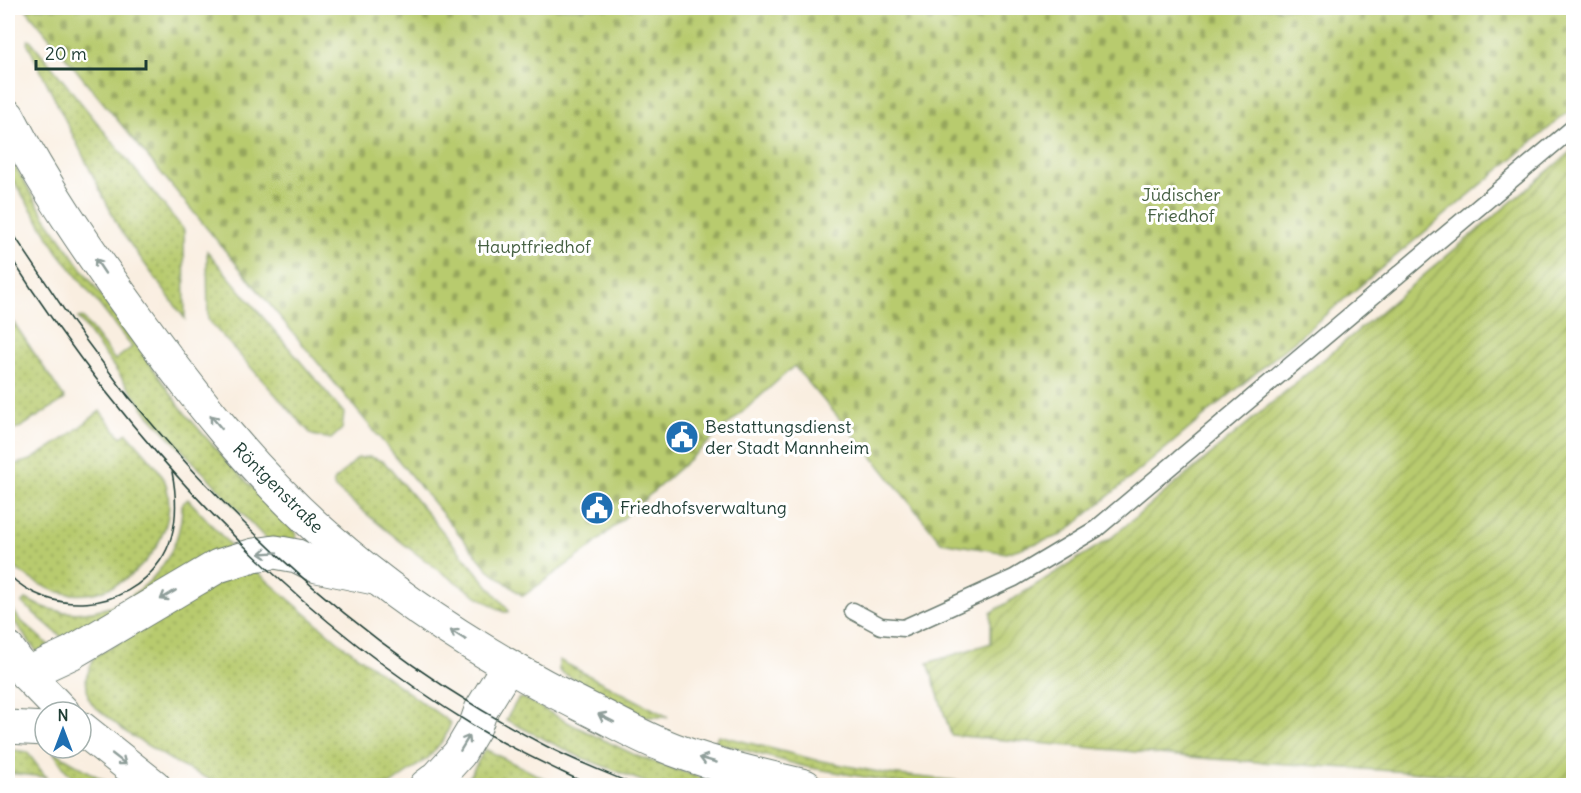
<svg xmlns="http://www.w3.org/2000/svg" width="1581" height="793" font-family="Delius,sans-serif">
<style>
.grass{fill:url(#grass-dots);stroke:#6c8451;stroke-width:1.5}
.cemetery{fill:url(#cemetery-stones);stroke:#6c8451;stroke-width:1.5}
.garden{fill:url(#garden-furrows);stroke:#6c8451;stroke-width:1.5}
.lines{fill:none;stroke-linecap:round;stroke-linejoin:round}
.lane-casing{stroke:#6b7b70;stroke-width:19}
.street-casing{stroke:#6b7b70;stroke-width:35}
.secondary-casing{stroke:#6b7b70;stroke-width:35}
.lane{stroke:#fff;stroke-width:16}
.street{stroke:#fff;stroke-width:33}
.secondary{stroke:#fff;stroke-width:33}
.tram{stroke:#1f3d34;stroke-width:1.5}
.oneway{stroke:#8f9e9a}
.labels{text-anchor:middle;stroke-width:6;stroke-linejoin:round;paint-order:stroke}
.park-label{font-size:18px;fill:#456042;stroke:#fff}
.poi-label{font-size:18px;fill:#1f3d34;stroke:#fff;text-anchor:start}
.street-label{font-size:18px;fill:#1f3d34;stroke:#fff}
</style>
<defs>
<pattern id="grass-dots" width="8" height="8" patternUnits="userSpaceOnUse" patternTransform="scale(1.5)"><rect width="8" height="8" fill="#b8cb6e"/><path d="M2 2h.1M6 6h.1" fill="none" stroke="#95a65b" stroke-width="1.8" stroke-linecap="round"/></pattern>
<pattern id="cemetery-stones" width="16" height="16" patternUnits="userSpaceOnUse" patternTransform="scale(1.5)"><rect width="16" height="16" fill="#b8cb6e"/><path d="M2 7V4a2 2 0 0 1 4 0v3zM10 15v-3a2 2 0 0 1 4 0v3z" fill="#95a65b"/></pattern>
<pattern id="garden-furrows" width="10" height="10" patternUnits="userSpaceOnUse" patternTransform="scale(1.5)"><rect width="10" height="10" fill="#b8cb6e"/><path d="M-1 1l2-2M0 10L10 0M9 11l2-2" fill="none" stroke="#95a65b"/></pattern>
</defs>
<rect width="100%" height="100%" fill="#fff"/>
<filter id="ink" filterUnits="userSpaceOnUse"><feTurbulence type="fractalNoise" baseFrequency=".0167" numOctaves="2"/><feDisplacementMap in="SourceGraphic" scale="12" xChannelSelector="R" yChannelSelector="G"/><feConvolveMatrix kernelMatrix="1 2 1 2 8 2 1 2 1" color-interpolation-filters="sRGB"/></filter>
<filter id="wash" filterUnits="userSpaceOnUse"><feTurbulence type="fractalNoise" baseFrequency=".008" numOctaves="4" result="noise"/><feDisplacementMap in="SourceGraphic" scale="24" xChannelSelector="R" yChannelSelector="G"/><feGaussianBlur stdDeviation="1.35" result="paint"/><feColorMatrix in="noise" values="0 0 0 0 0 0 0 0 0 0 0 0 0 0 0 0 0 1.4 0 .05"/><feComposite in="paint" operator="in"/></filter>
<g filter="url(#wash)">
<rect width="100%" height="100%" fill="#f9eee0"/>
<g class="grass">
<polygon points="28,40 31,41 184,230 185,319 120,230 27,43"/>
<polygon points="8,154 44,215 184,412 230,465 295,531 297,535 295,541 266,539 148,414 78,318 82,317 115,360 132,347 58,252 8,172"/>
<polygon points="207,251 344,413 342,429 331,439 312,435 208,320"/>
<polygon points="8,314 65,399 21,427 8,431"/>
<path d="M 100,411 L 121,437 L 127,433 C 138,446 161,469 166,484 C 183,543 118,608 59,592 C 40,587 22,574 8,562 L 8,466 L 31,460 L 67,437 Z"/>
<path d="M 371,457 L 384,462 L 508,609 L 508,612 L 504,612 C 443,578 388,532 334,487 L 334,481 L 358,458 Z"/>
<path d="M 188,499 L 231,546 L 65,640 L 22,603 L 26,599 C 96,640 182,583 182,504 Z"/>
<polygon points="249,570 257,572 341,644 451,723 444,739 428,758 390,785 222,785 181,766 127,733 93,705 88,697 86,678 94,657 229,577"/>
<polygon points="8,602 19,619 50,646 37,652 8,613"/>
<polygon points="559,660 668,717 645,717 559,671"/>
<polygon points="523,698 573,725 637,756 722,785 652,785 580,757 506,720 518,699"/>
<polygon points="718,735 812,759 889,774 997,785 923,786 887,781 806,767 715,742"/>
<polygon points="8,749 27,752 46,777 8,773"/>
<polygon points="485,749 557,785 459,785 471,774"/>
<path d="M 53,751 L 112,785 C 76,786 71,781 53,751 Z"/>
</g>
<polygon class="cemetery" points="25,8 1573,8 1573,108 1062,535 1006,553 941,542 876,461 794,366 589,549 523,596 488,569"/>
<polygon class="garden" points="1573,150 1573,783 1213,759 951,735 928,663 991,643 991,613 1111,538"/>
</g>
<g filter="url(#ink)">
<g class="lines">
<defs>
<polyline id="lane" points="853,611 881,626 904,628 1014,578 1096,529 1574,127"/>
<polyline id="street" points="8,727 45,729"/>
<g id="secondary">
<path d="M 8,116 C 43,185 90,253 136,316 C 193,395 253,472 326,536 C 407,608 500,665 597,713 C 617,723 638,735 660,744 C 704,763 758,775 805,786"/>
<polyline points="8,649 26,674 63,712"/>
<polyline points="26,674 71,653 218,566 254,555 275,552 297,556 317,566 374,578"/>
<polyline points="81,728 154,786"/>
<polyline points="426,786 438,777 459,754 475,727 481,710 508,666"/>
</g>
</defs>
<use href="#lane" class="lane-casing"/>
<use href="#street" class="street-casing"/>
<use href="#secondary" class="secondary-casing"/>
<use href="#lane" class="lane"/>
<use href="#street" class="street"/>
<use href="#secondary" class="secondary"/>
<g class="tram">
<polyline points="8,226 73,323 129,398"/>
<path d="M 8,253 C 128,441 283,609 474,726 C 511,749 552,767 591,786"/>
<path d="M 125,392 C 152,424 179,457 209,487 C 306,590 420,681 546,746 C 575,761 607,773 637,786"/>
<path d="M 8,574 C 50,617 126,612 160,561 C 178,535 178,503 172,472"/>
</g>
</g>
<defs><path id="oneway-shaft" d="M-6 0H5M1.5-3L5.5 0L1.5 3" fill="none" stroke-width="1.6" stroke-linecap="round" stroke-linejoin="round" transform="scale(1.5)"/></defs>
<g class="oneway">
<use href="#oneway-shaft" transform="translate(100 266) rotate(-124)"/>
<use href="#oneway-shaft" transform="translate(216 422) rotate(-130)"/>
<use href="#oneway-shaft" transform="translate(268 553) rotate(176)"/>
<use href="#oneway-shaft" transform="translate(168 595) rotate(149)"/>
<use href="#oneway-shaft" transform="translate(458 635) rotate(-148)"/>
<use href="#oneway-shaft" transform="translate(606 718) rotate(-153)"/>
<use href="#oneway-shaft" transform="translate(465 743) rotate(-59)"/>
<use href="#oneway-shaft" transform="translate(119 759) rotate(38)"/>
<use href="#oneway-shaft" transform="translate(708 760) rotate(-164)"/>
</g>
</g>
<defs>
<symbol id="civic-disc" viewBox="-11 -11 22 22"><circle r="9.5" fill="#1f6fb2" stroke="#fff"/><path d="M-.6-6.5H3V-4.5H.6V-3L4-1V1h2V6H-6V1h2V-1L-.6-3ZM-1.2 2.5V6h2.4V2.5Z" fill="#fff"/></symbol>
</defs>
<g fill-rule="evenodd">
<use href="#civic-disc" x="663" y="418" width="38" height="38"/>
<use href="#civic-disc" x="578" y="489" width="38" height="38"/>
</g>
<g class="labels">
<g class="park-label">
<text x="1181" y="201">Jüdischer<tspan x="1181" dy="21">Friedhof</tspan></text>
<text x="534" y="253">Hauptfriedhof</text>
</g>
<g class="poi-label">
<text x="705" y="433">Bestattungsdienst<tspan x="705" dy="21">der Stadt Mannheim</tspan></text>
<text x="620" y="514">Friedhofsverwaltung</text>
</g>
<g class="street-label">
<text transform="translate(278 488) rotate(45)" y="6">Röntgenstraße</text>
</g>
</g>
<rect width="1581" height="793" fill="none" stroke="#fff" stroke-width="30"/>
<g transform="translate(63 730)"><circle r="28" fill="#ffffff" stroke="#a5b1ae" stroke-width="1.5"/>
<path d="M0-4.5L10 22L0 15L-10 22Z" fill="#1f6fb2"/>
<text y="-9" font-size="16" font-weight="bold" text-anchor="middle" fill="#1f3d34">N</text>
</g>
<path d="M36 60v9h110v-9" fill="none" stroke="#1f3d34" stroke-width="3"/>
<text x="45" y="60" font-size="18" fill="#1f3d34" stroke="#ffffff" stroke-width="4.5" paint-order="stroke">20 m</text>
</svg>
